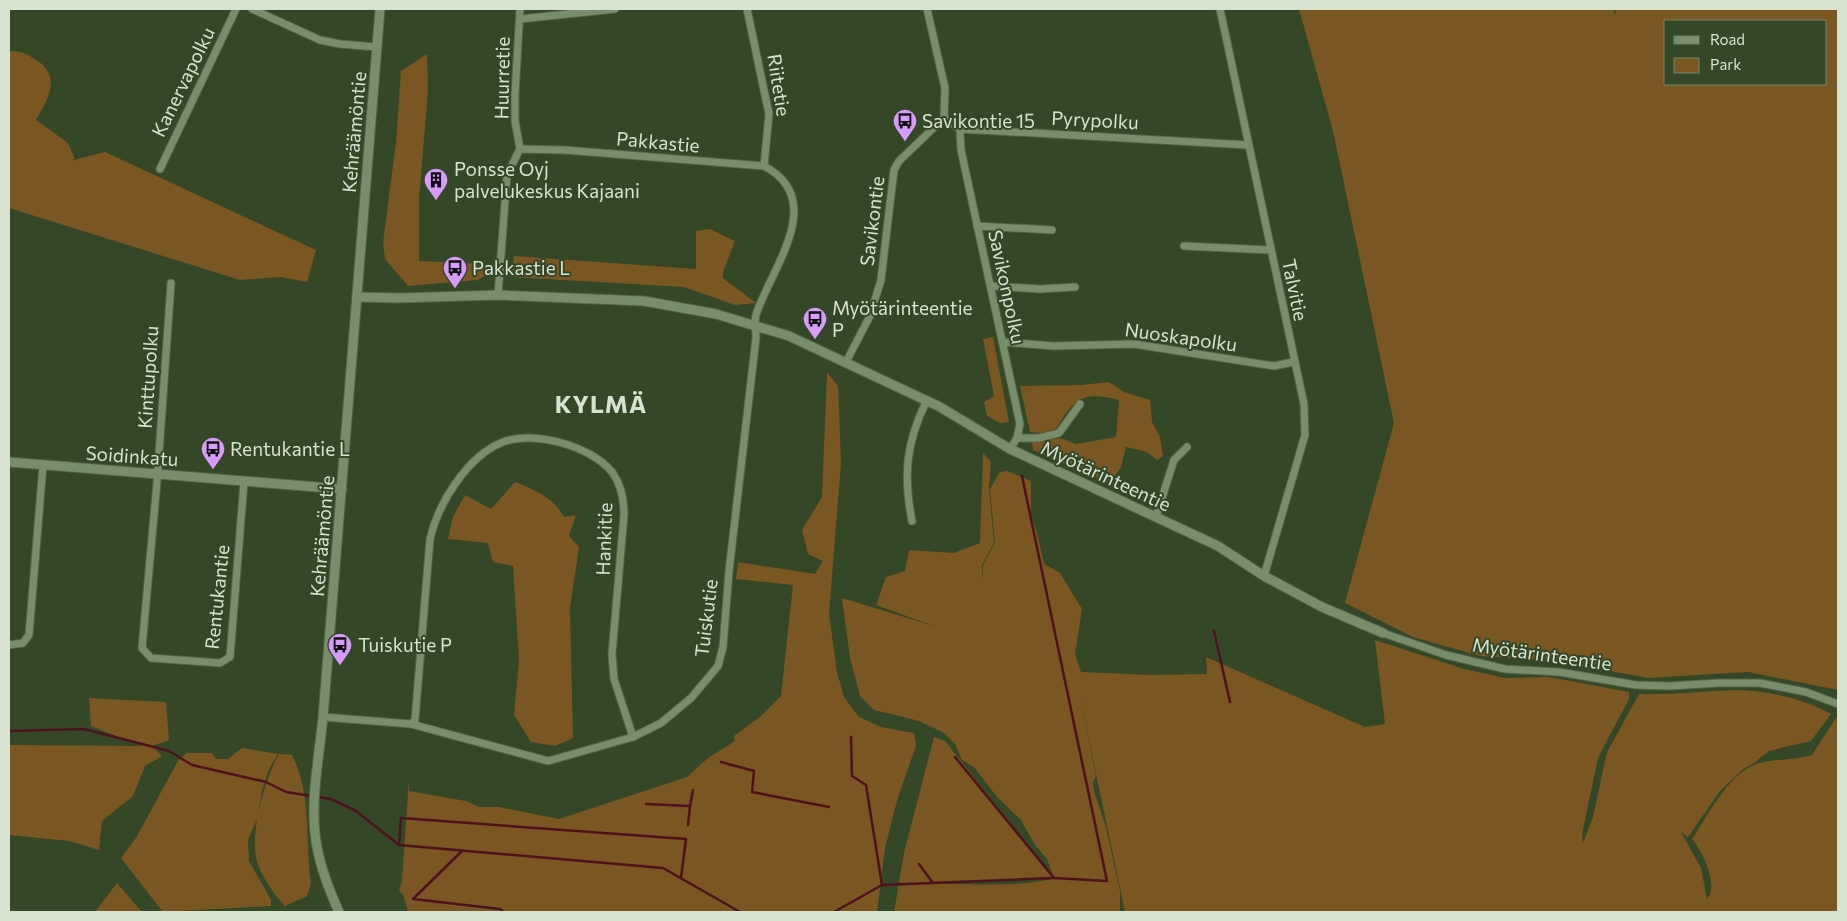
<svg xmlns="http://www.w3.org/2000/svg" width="1847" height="921" font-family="Commissioner,sans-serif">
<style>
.green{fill:#7a5622;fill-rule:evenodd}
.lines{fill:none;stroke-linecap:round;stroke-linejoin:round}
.stream{stroke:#4d121e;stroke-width:2.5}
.minor-casing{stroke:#546348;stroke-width:9}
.tertiary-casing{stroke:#546348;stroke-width:11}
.minor{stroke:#788d6a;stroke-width:7}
.tertiary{stroke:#788d6a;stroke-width:9}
.labels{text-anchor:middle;stroke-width:4;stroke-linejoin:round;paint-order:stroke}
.street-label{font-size:19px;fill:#d7e2cf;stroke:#344727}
.poi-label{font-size:19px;fill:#d7e2cf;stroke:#344727;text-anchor:start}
.district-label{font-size:24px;font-weight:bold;letter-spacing:1px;fill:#d7e2cf;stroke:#344727}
</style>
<rect width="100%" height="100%" fill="#344727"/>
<g class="green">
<path d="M 1299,9 L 1614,9 L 1614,14 L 1616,14 L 1615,9 L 1838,9 L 1838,690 L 1748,672 L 1648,678 L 1554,661 L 1480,656 L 1413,637 L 1345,603 L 1394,423 L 1333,131 ZM 1666,21 L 1826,21 L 1826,84 L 1666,84 Z"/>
<path d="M 9,51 C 22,51 27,54 38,61 C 62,78 47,100 36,120 L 68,143 L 75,159 L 70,161 L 105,152 L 316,250 L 307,282 L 281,277 L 240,280 L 9,208 Z"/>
<polygon points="427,54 428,91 419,199 419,261 486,264 489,273 478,280 408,286 385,259 383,243 396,142 401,71"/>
<polygon points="710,229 735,241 723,272 723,278 756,303 735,305 684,287 511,277 514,256 696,269 696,231"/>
<polygon points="993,337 1009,422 1000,423 987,416 984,402 994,396 983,339"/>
<polygon points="827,372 838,386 841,463 829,614 837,672 844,697 859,717 881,727 914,733 916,746 898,797 885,848 877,912 408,912 403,894 399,891 402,881 409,778 409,791 466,801 479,807 499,807 559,819 687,777 708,758 735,741 734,736 761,716 781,696 793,585 736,579 738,562 815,574 823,561 808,554 802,530 822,497"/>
<path d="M 1109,382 L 1124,392 L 1150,400 L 1152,422 L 1160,437 L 1163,456 L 1157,460 L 1147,452 L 1126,447 L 1121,467 L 1110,484 L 1033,450 L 1032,442 L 1060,438 L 1076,444 L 1116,437 L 1119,400 C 1082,391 1075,398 1056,429 L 1041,433 L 1030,432 L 1020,386 L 1081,385 Z"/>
<path d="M 983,453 L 991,462 L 989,488 L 994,543 L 982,565 L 983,582 L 983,565 L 995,543 L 990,489 L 1000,472 L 1007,471 L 1031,481 L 1031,515 L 1037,533 L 1044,564 L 1060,573 L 1082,609 L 1075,654 L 1081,672 L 1152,675 L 1207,674 L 1206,657 L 1365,727 L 1385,724 L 1375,640 L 1464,669 L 1505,678 L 1549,677 L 1629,692 L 1629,699 L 1598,758 L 1582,834 L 1583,843 L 1593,817 L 1607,752 L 1639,694 C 1672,695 1703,691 1735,690 C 1766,690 1805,699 1831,714 L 1811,741 L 1769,751 L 1754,763 L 1742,770 L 1720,791 L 1688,837 L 1681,832 L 1701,868 L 1707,899 C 1719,885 1703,852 1692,839 C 1707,817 1728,775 1754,765 C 1772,758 1793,761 1812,755 L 1836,718 L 1838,719 L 1838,912 L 1125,912 L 1079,692 L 1096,776 L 1093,782 L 1094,791 L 1106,827 L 1120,891 L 1120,912 L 894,912 L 904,853 L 934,737 L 945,741 L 1053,877 L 939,883 C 963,885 1034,886 1054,878 L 1047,859 L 1035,845 L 1021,820 L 997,797 L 974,767 L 962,760 L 955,744 L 944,733 L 919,721 L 874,710 L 860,696 L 850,658 L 842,598 L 934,626 L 876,605 L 886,577 L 905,571 L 909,550 L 954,553 L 980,543 Z"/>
<path d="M 515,482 C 535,490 554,498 564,517 L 576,515 L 569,536 L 579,547 L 570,608 L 573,738 L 555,746 L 531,742 L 514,715 L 519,660 L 513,566 L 493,562 L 488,543 L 448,539 L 453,517 L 465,495 L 491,509 Z"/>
<polygon points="89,698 166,702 169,740 152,746 162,756 145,766 133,796 102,821 99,850 69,841 9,835 9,745 142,746 91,726"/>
<polygon points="242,748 278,754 269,769 262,790 258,817 248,840 249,861 271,900 271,906 163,912 121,858 136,838 179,759 187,753 212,753 216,759 228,759"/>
<path d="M 279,754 L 292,755 C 312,794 305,840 311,883 L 307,896 L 285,906 C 275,896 261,876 257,861 C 249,835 265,778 279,754 Z"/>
<polygon points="117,883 142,912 95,912"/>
</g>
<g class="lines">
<g class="stream">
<polyline points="1022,476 1107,881 1054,878"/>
<polyline points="1214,631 1230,702"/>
<polyline points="9,731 84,729 169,751 192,765 266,782 286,792 331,799 356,811 399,845 663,868 740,912"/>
<polyline points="721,762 754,771 752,792 829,807"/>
<polyline points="646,804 690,806 693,790"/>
<polyline points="688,825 690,806"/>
<polyline points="399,845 401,818 686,839 681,878"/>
<polyline points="462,851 413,899 500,909 504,912"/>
<polyline points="919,864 933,883"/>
<polyline points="882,885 1054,878 955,757"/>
<polyline points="834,912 882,885 866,785 852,776 851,737"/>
</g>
<defs>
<g id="minor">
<polyline points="252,9 320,40 340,44 377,47"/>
<polyline points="520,9 515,94 515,121 520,149"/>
<polyline points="747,9 769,114 764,166"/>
<polyline points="1220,9 1304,404 1305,435 1264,576"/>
<polyline points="520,19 615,9"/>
<polyline points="944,118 960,129 1248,145"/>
<polyline points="960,129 961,150 1020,424 1017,438 1010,449"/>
<polyline points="160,169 236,9"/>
<polyline points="977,226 1052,230"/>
<polyline points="1184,246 1270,250"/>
<polyline points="171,283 157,482 142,648 151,658 220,663 230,657 244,482"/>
<polyline points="991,286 1040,289 1075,287"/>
<polyline points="1003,342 1053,346 1134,344 1274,366 1293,362"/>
<polyline points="846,362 870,316 881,280 894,170 899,161 944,118 945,88 927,9"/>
<polyline points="1017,438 1039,438 1059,433 1080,404"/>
<polyline points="1156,517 1174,460 1187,447"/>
<path d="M 912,521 C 903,475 906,442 927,400"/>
<polyline points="1383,633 1446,655 1505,669 1559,672 1636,685 1670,686 1718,683 1760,683 1806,692 1838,704"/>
<polyline points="9,645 23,643 29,635 43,465"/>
<path d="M 323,717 L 411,724 L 548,761 L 633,737 L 661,723 L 691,698 L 718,666 L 723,647 L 729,571 L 756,338 C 756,331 754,321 756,315 C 770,270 829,200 764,166 L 565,150 L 520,149 L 507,175 L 498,295"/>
<path d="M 411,724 L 415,720 L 430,539 C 438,504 467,456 503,442 C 534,430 591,446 612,472 C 621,484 624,500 624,515 L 612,654 L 614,679 L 633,737"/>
</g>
<g id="tertiary">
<polyline points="357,297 399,298 498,295 644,301 716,314 789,336 940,407 1010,449 1218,546 1264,576 1322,607 1383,633"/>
<polyline points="9,462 342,489"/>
<path d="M 339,912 C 330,892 321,869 317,847 C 309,805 319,759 323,717 L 380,9"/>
</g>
</defs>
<use href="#minor" class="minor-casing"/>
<use href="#tertiary" class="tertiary-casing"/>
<use href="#minor" class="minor"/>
<use href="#tertiary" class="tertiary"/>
</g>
<defs>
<symbol id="bus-pin" viewBox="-11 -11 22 30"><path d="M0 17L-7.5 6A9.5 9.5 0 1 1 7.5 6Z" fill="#d79bf9" stroke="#344727"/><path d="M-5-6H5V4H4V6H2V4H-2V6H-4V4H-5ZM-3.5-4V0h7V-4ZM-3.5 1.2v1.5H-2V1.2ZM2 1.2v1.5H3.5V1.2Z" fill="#111"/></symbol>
<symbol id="building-pin" viewBox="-11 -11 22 30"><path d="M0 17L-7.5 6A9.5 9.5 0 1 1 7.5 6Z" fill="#d79bf9" stroke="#344727"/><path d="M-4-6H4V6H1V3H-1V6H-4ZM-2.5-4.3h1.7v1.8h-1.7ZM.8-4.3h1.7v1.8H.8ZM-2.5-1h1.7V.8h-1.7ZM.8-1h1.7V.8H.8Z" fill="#111"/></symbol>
</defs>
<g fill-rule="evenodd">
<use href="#bus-pin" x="891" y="107" width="28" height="38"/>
<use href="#building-pin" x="422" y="166" width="28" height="38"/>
<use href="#bus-pin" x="441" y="254" width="28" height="38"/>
<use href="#bus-pin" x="801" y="305" width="28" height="38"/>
<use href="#bus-pin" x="199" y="435" width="28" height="38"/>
<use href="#bus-pin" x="326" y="631" width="28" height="38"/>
</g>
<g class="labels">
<g class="street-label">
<text transform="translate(502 78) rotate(-89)" y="7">Huurretie</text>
<text transform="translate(183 82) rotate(-64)" y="7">Kanervapolku</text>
<text transform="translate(779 85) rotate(81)" y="7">Riitetie</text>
<text transform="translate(1095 120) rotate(3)" y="7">Pyrypolku</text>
<text transform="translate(354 132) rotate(-85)" y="7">Kehräämöntie</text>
<text transform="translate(658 142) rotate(5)" y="7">Pakkastie</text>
<text transform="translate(872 221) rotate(-83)" y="7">Savikontie</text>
<text transform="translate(1007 287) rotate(78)" y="7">Savikonpolku</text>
<text transform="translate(1295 290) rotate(78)" y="7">Talvitie</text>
<text transform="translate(1181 337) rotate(8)" y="7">Nuoskapolku</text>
<text transform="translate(148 377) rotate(-86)" y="7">Kinttupolku</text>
<text transform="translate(132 456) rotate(4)" y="7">Soidinkatu</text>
<text transform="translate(1106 476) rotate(25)" y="7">Myötärinteentie</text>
<text transform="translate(322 536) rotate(-85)" y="7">Kehräämöntie</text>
<text transform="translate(604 539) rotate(-88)" y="7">Hankitie</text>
<text transform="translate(217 597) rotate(-84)" y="7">Rentukantie</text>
<text transform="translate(706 618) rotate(-83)" y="7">Tuiskutie</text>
<text transform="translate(1542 654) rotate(8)" y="7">Myötärinteentie</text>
</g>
<g class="poi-label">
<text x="922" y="128">Savikontie 15</text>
<text x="454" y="176">Ponsse Oyj<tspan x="454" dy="22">palvelukeskus Kajaani</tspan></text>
<text x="472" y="275">Pakkastie L</text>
<text x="832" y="315">Myötärinteentie<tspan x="832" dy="22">P</tspan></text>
<text x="230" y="456">Rentukantie L</text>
<text x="358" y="652">Tuiskutie P</text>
</g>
<g class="district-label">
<text x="601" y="413">KYLMÄ</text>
</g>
</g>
<rect width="1847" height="921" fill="none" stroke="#d7e2cf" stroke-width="20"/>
<rect x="1664" y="20" width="162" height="65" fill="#344727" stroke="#75856a"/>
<rect x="1674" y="36" width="25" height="8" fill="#788d6a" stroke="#75856a"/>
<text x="1710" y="45" font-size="15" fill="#d7e2cf">Road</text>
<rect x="1674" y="58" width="25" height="15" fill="#7a5622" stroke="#75856a"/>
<text x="1710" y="70" font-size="15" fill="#d7e2cf">Park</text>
</svg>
